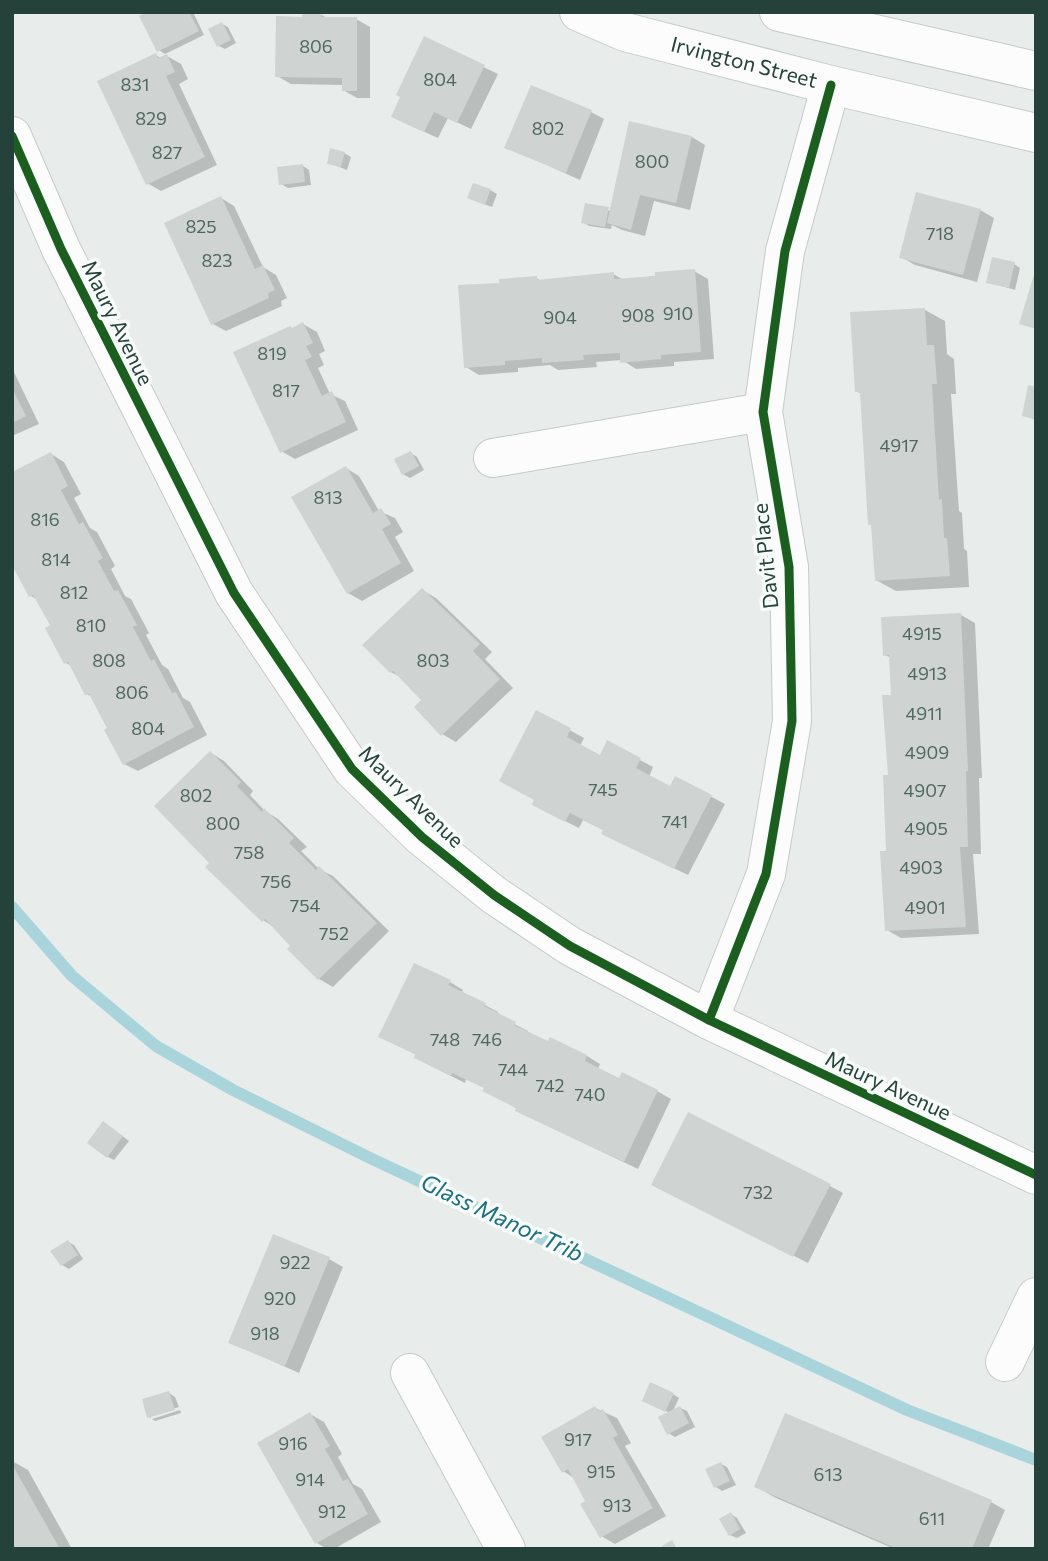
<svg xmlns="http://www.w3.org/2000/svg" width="1048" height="1561" font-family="Commissioner,sans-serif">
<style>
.shadow{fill:#0003}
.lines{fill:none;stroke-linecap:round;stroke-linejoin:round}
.stream{stroke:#a9d4db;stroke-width:12}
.building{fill:#cfd4d2}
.minor-casing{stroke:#c5cac8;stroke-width:40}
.minor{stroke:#fcfcfc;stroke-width:38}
.cycleway-casing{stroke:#f7fbf9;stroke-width:13}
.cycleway{stroke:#1b5e20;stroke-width:9}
.labels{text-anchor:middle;stroke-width:7;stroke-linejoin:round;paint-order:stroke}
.number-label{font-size:18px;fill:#506761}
.street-label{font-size:21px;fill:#24423a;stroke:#f7fbf9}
.water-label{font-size:23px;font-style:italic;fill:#1c6f80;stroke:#f7fbf9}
</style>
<rect width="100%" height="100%" fill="#e8edeb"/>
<g class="shadow">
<polygon points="150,12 193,12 204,35 165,54 159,50"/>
<polygon points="320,14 327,18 356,19 370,27 370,98 357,98 343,90 343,85 291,84 277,76 304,18"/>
<polygon points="222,24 228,27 236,43 225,49 219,46"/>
<polygon points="425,39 498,74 471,129 448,118 438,138 407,124"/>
<polygon points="156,55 162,59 167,56 181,64 188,79 179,84 217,165 161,191 147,183"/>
<polygon points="591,112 604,119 580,180 507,147"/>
<polygon points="630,123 692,137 705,145 690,210 654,201 645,236 622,230 612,225 611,229 589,226 583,222 610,210 617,189 615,187"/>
<polygon points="344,153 351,157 347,170 329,163"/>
<polygon points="303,166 309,170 311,185 288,188 281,184"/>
<polygon points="490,190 497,194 492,207 476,201"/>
<polygon points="221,198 234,206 263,267 276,275 287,298 281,301 282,306 226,331 213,324"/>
<polygon points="980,210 994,218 977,282 915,265 901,257"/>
<polygon points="1014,264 1020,268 1015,290 988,282"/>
<polygon points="694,271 708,279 714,359 674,362 674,366 636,369 622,360 596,362 597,367 558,370 550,365 518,368 518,372 479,375 466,367 501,284 536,278 543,282 613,274 624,280"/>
<polygon points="925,310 945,321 947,354 954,359 956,394 951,394 959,511 962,513 964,549 967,551 969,587 896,591 876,580 873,526 869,524 862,394 856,391"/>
<polygon points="303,324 317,332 325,351 319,354 324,365 318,368 330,394 345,401 358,430 295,459 281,451 293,329"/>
<polygon points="12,368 39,424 12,436"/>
<polygon points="411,453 417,457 424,470 410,478 403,474"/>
<polygon points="51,454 64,462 81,494 74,498 90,528 97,532 115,566 111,569 125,596 131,599 149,633 146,635 162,665 168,669 183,698 190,702 207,735 138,771 124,764 93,698 87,694 73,667 66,663 52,626 38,600 31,596 12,561 17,559"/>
<polygon points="346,468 359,476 379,511 395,518 403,532 395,537 414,571 362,601 348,593"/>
<polygon points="422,590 436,598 492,652 485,659 513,688 456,742 442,734 423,700 402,678 391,672"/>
<polygon points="961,615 975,623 982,778 979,778 981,854 973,854 979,934 901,938 887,930 893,697 891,658 885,655"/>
<polygon points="537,712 584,738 580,746 600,757 640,760 653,767 649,777 671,788 676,778 725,804 688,875 617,841 605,831 583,820 579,828 547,812"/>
<polygon points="211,753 224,761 253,791 250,795 265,811 278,819 307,847 301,851 319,869 333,876 389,931 333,987 319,979 289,949 293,946 274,927 263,920 212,863"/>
<polygon points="450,982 463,990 462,993 498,1012 497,1015 528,1031 527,1033 549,1043 551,1040 587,1056 600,1064 598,1069 620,1080 657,1091 671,1099 638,1169 531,1118 485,1088 466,1079 465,1083 429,1065 417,1055 394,1044"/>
<polygon points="110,1127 129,1141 114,1160 108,1157"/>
<polygon points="830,1186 843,1193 808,1263 667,1192"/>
<polygon points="274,1236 329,1259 343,1267 299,1373 230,1342"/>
<polygon points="68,1242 74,1245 83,1259 69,1269 62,1265"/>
<polygon points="169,1393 175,1397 179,1407 151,1415 151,1418 149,1417"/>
<polygon points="673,1394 679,1398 673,1411 680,1408 687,1411 695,1427 675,1437 668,1433 670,1413 651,1404"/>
<polygon points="595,1408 617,1418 631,1443 625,1446 666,1516 615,1544 601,1536 588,1501 574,1478 563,1471"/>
<polygon points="180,1410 181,1413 155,1421 152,1419"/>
<polygon points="310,1414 324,1422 342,1454 338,1457 353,1484 362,1489 381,1522 334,1549 327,1549 317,1543"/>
<polygon points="786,1415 991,1502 1005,1510 988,1549 892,1548 776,1498 756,1487"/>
<polygon points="12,1461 28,1470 72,1549 12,1549"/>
<polygon points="721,1464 727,1467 736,1485 722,1491 716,1487"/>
<polygon points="731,1514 737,1518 746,1533 737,1538 730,1535"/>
</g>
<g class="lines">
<polyline class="stream" points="12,907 72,976 156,1046 233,1090 370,1158 907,1410 1036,1460"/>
</g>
<g class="building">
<polygon points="146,12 189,12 199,31 157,52 139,16"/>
<polygon points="302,13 321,13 321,17 357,17 357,91 342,91 342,78 275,77 276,16 302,17"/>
<polygon points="222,22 231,40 217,47 208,29"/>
<polygon points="424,36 485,65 457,123 434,112 424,132 391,117 400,97 396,95"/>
<polygon points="156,53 158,58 167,54 175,72 166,76 205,157 146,185 97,81"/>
<polygon points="531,85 592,110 566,173 504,148"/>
<polygon points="629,121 692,136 676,203 640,195 631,230 607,223"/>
<polygon points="330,148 345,152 341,167 327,164"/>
<polygon points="303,164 305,182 279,185 277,167"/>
<polygon points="473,183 491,189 485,205 467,198"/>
<polygon points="916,192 981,209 963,275 899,258"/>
<polygon points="221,196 255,269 263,265 275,290 268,293 269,298 211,325 164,223"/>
<polygon points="585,203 609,207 605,227 581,223"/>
<polygon points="992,257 1015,262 1009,288 986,283"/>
<polygon points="695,269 701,352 661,355 661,359 620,363 620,353 583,355 584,360 542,363 542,358 505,361 505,365 464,368 458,285 499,283 499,279 537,276 537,280 614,272 614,279 655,276 655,272"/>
<polygon points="1035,271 1036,271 1036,329 1019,324"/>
<polygon points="925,308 927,345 934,345 937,384 932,384 939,500 942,499 944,538 947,538 950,576 875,581 871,525 868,525 860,392 855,392 850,312"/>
<polygon points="303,322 313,343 306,346 312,357 305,360 322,396 332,391 346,422 280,453 233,352 290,326 292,328"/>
<polygon points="1028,385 1036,387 1036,420 1022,416"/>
<polygon points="12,388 26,416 12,423"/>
<polygon points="411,451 419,466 402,475 394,459"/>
<polygon points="51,452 68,486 61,490 79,524 83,522 103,558 98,561 114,591 118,590 137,625 133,627 151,661 154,659 172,693 176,692 194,727 123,765 104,730 107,728 89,694 85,695 68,662 64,664 45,628 50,625 33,595 29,597 12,565 14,558 12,554 12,472"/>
<polygon points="346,466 373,513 381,508 391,524 382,529 401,563 347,594 291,497"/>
<polygon points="422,588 480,644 473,651 500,679 441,736 414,707 421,700 393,671 390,673 362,645"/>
<polygon points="961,613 968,771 966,771 968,847 960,847 966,927 885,931 880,851 886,851 883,775 888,775 882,695 891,695 889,655 883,656 881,617"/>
<polygon points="536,710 571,728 567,737 600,755 607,740 641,758 636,768 670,786 675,776 712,795 674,869 601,834 603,830 570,813 565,822 532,805 534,800 499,781"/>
<polygon points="210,751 241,782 237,786 262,812 264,808 294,838 289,843 316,870 319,866 377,923 318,980 287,949 290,946 265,919 262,922 205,867 209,863 154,806"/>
<polygon points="414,963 451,980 448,985 486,1003 484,1006 516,1022 514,1025 548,1041 550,1037 587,1055 585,1061 619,1078 622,1072 658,1090 624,1162 515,1111 516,1108 482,1091 484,1088 452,1073 451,1076 414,1058 415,1054 378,1037"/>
<polygon points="688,1112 831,1184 793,1257 651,1185"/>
<polygon points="103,1121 123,1136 107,1158 87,1143"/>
<polygon points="273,1234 330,1257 285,1366 228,1343"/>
<polygon points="68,1240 78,1255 61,1266 50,1251"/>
<polygon points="650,1382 674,1393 665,1412 642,1401"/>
<polygon points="169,1391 175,1410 147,1418 142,1399"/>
<polygon points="595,1406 598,1411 603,1409 618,1435 613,1438 653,1508 600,1538 580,1504 585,1501 568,1469 562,1473 541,1437"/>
<polygon points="680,1406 689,1423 667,1435 658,1417"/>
<polygon points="310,1412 330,1446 325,1449 343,1481 348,1479 368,1514 315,1544 257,1443"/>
<polygon points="785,1413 992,1500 972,1549 898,1549 754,1487"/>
<polygon points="721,1462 730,1481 714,1488 705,1469"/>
<polygon points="12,1464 60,1549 12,1549"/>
<polygon points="731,1512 740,1529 729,1536 719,1519"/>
<polygon points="672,1540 677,1549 657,1549"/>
</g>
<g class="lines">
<defs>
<g id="minor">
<path id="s1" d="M 579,12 L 625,32 L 831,85 L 1036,133"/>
<polyline points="779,12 1036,71"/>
<polyline points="12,136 61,249 234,593 352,769 422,837 494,895 570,946 709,1020 1036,1175"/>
<polyline points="493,458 763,412"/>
<polyline points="709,1020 766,874 792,721 789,567 763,412 785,251 831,85"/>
<polyline points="1005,1362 1036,1297"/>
<polyline points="410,1373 506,1549"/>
</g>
</defs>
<use href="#minor" class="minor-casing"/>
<use href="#minor" class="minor"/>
<defs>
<g id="cycleway">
<polyline points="12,136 61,249 234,593 352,769 422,837 494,895 570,946 709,1020 1036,1175"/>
<polyline points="709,1020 766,874 792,721 789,567 763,412 785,251 831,85"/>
</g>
</defs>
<use href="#cycleway" class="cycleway-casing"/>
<use href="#cycleway" class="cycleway"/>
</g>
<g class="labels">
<g class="number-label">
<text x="316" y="53">806</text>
<text x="440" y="86">804</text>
<text x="135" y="91">831</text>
<text x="151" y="125">829</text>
<text x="548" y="135">802</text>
<text x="167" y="159">827</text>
<text x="652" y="168">800</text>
<text x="201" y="233">825</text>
<text x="940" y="240">718</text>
<text x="217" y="267">823</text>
<text x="678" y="320">910</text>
<text x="638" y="322">908</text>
<text x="560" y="324">904</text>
<text x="272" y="360">819</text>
<text x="286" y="397">817</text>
<text x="899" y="452">4917</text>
<text x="328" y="504">813</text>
<text x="45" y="526">816</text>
<text x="56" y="566">814</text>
<text x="74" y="599">812</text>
<text x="91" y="632">810</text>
<text x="922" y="640">4915</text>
<text x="109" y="667">808</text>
<text x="433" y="667">803</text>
<text x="927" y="680">4913</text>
<text x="132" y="699">806</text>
<text x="924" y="720">4911</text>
<text x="148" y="735">804</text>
<text x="927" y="759">4909</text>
<text x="603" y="796">745</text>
<text x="925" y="797">4907</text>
<text x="196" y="802">802</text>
<text x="675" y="828">741</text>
<text x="223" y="830">800</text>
<text x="926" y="835">4905</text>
<text x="249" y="859">758</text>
<text x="921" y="874">4903</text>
<text x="276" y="888">756</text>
<text x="305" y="912">754</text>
<text x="925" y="914">4901</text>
<text x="334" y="940">752</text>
<text x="445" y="1046">748</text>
<text x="487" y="1046">746</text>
<text x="513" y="1076">744</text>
<text x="550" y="1092">742</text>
<text x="590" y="1101">740</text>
<text x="758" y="1199">732</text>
<text x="295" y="1269">922</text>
<text x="280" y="1305">920</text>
<text x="265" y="1340">918</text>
<text x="578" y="1446">917</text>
<text x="293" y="1450">916</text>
<text x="601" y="1478">915</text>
<text x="828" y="1481">613</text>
<text x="310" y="1486">914</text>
<text x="617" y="1512">913</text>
<text x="332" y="1518">912</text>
<text x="932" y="1525">611</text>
</g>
<g class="street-label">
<text dy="7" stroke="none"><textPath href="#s1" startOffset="173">Irvington Street</textPath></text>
<text transform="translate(117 323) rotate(64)" y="7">Maury Avenue</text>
<text transform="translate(766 556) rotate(-96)" y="7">Davit Place</text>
<text transform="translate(411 797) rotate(44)" y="7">Maury Avenue</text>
<text transform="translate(888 1086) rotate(25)" y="7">Maury Avenue</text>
</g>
<g class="water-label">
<text transform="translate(502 1218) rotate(25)" y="8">Glass Manor Trib</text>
</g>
</g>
<rect width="1048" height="1561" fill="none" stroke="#24423a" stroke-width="28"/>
</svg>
